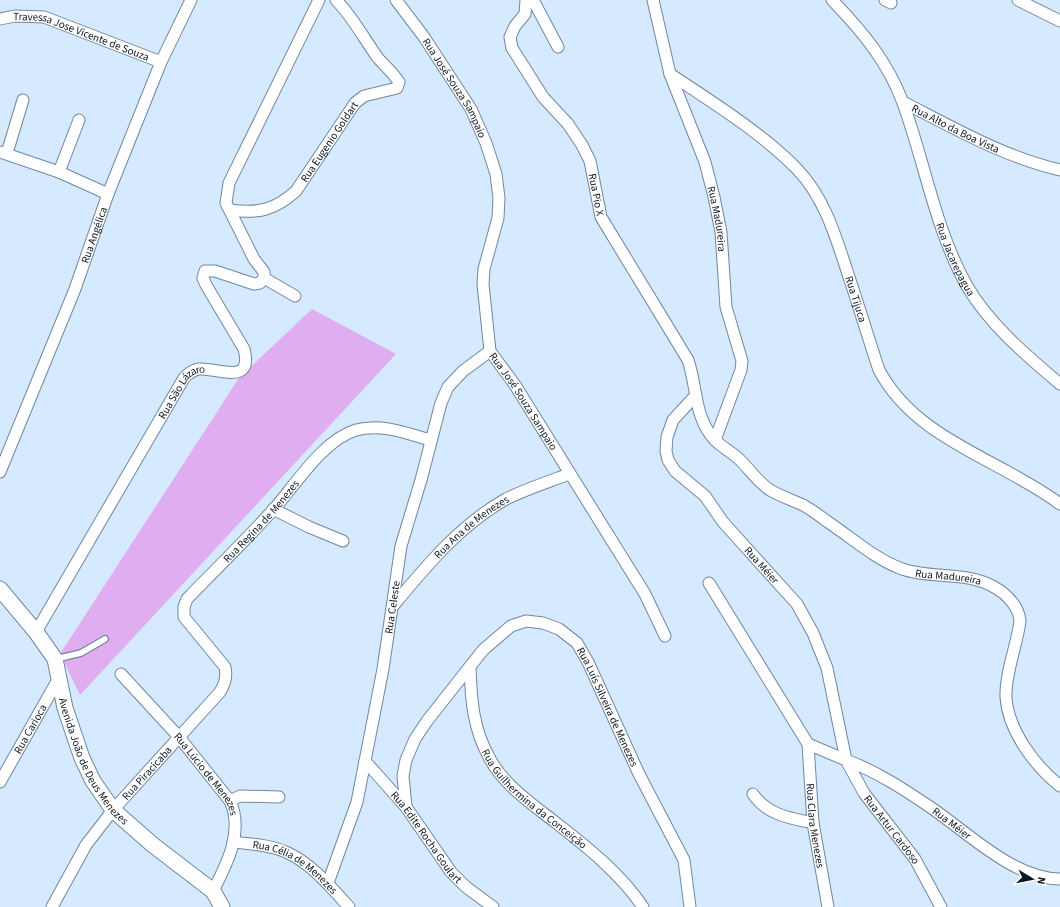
<svg xmlns="http://www.w3.org/2000/svg" width="1060" height="907" font-family="'Source Sans 3',sans-serif">
<style>
.green{fill:#dfadf0}
.lines{fill:none;stroke-linecap:round;stroke-linejoin:round}
.lane-casing{stroke:#7187a0;stroke-width:8}
.street-casing{stroke:#7187a0;stroke-width:13}
.secondary-casing{stroke:#7187a0;stroke-width:17}
.lane{stroke:#fff;stroke-width:5.5}
.street{stroke:#fff;stroke-width:11}
.secondary{stroke:#fff;stroke-width:15}
.labels{text-anchor:middle;stroke-width:3;stroke-linejoin:round;paint-order:stroke}
.street-label{font-size:11px;fill:#0e1620;stroke:#fff}
</style>
<rect width="100%" height="100%" fill="#d5e9ff"/>
<polygon class="green" points="312,309 396,354 80,695 60,654 239,378"/>
<g class="lines">
<defs>
<polyline id="lane" points="56,659 81,653 105,639"/>
<g id="street">
<path id="s1" d="M 396,0 L 424,37 L 471,109 L 486,143 L 496,174 L 499,198 L 498,218 L 484,269 L 483,284 L 490,351 L 515,385 L 645,594 L 665,636"/>
<path id="s2" d="M 526,0 L 525,14 L 515,26 L 510,37 L 512,48 L 543,97 L 568,124 L 582,145 L 590,161 L 601,217 L 688,360 C 697,386 694,417 714,439 C 721,447 732,452 740,460 C 750,470 758,482 770,490 C 780,496 792,500 803,505 C 812,510 820,516 828,522 C 852,538 875,559 902,569 C 931,579 966,571 994,587 C 1007,594 1019,607 1020,621 C 1017,645 1005,674 1006,697 C 1008,730 1034,765 1060,786"/>
<polyline points="533,0 558,47"/>
<path id="s3" d="M 653,0 L 670,74 L 705,162 L 714,197 L 721,232 L 726,307 L 742,361 L 741,370 L 715,440"/>
<path id="s4" d="M 832,0 C 862,31 888,62 903,103 C 925,163 935,229 967,286 C 989,324 1026,355 1060,384"/>
<polyline points="885,0 891,3"/>
<polyline points="1018,0 1060,21"/>
<path id="s5" d="M 0,19 L 15,16 L 44,17 L 161,62"/>
<path id="s6" d="M 670,74 C 712,102 762,133 797,169 C 826,199 837,241 850,280 C 860,310 869,340 879,370 C 916,440 1000,459 1060,504"/>
<path id="s7" d="M 903,102 C 954,128 1004,157 1060,170"/>
<polyline points="0,152 59,172 108,194"/>
<polyline points="7,153 23,100"/>
<polyline points="59,172 79,120"/>
<path id="s8" d="M 230,210 C 258,214 275,210 296,191 L 355,103 L 364,96 L 397,88 L 399,82 C 393,73 385,66 378,58 C 364,39 353,17 336,0"/>
<polyline points="264,278 264,272 254,259 226,203 229,183 319,0"/>
<path id="s9" d="M 696,395 L 673,420 L 667,437 L 666,451 L 668,460 L 675,471 L 705,496 L 723,522 L 797,604 L 813,633 L 827,668 L 846,760 C 878,772 905,790 933,809 C 969,834 1015,879 1060,879"/>
<path id="s10" d="M 0,472 L 75,289 L 108,194 L 161,62 L 191,0"/>
<polyline points="273,509 309,527 343,541"/>
<path id="s11" d="M 709,583 L 808,744 L 813,823 L 828,907"/>
<path id="s12" d="M 393,606 C 426,566 460,525 506,499 C 526,489 548,482 569,474"/>
<path id="s13" d="M 36,632 L 184,378 C 188,374 192,370 199,369 C 216,367 254,387 244,349 L 206,285 L 203,278 L 205,271 L 215,271 L 254,284 L 260,283 L 264,278 L 295,296"/>
<path id="s14" d="M 470,667 C 471,700 473,729 490,759 C 504,785 532,804 555,822 C 587,847 620,873 643,907"/>
<path id="s15" d="M 121,674 L 179,737 L 230,801 C 244,831 227,864 213,891"/>
<path id="s16" d="M 808,744 L 846,760 L 864,793 L 915,859 L 941,907"/>
<path id="s17" d="M 365,761 L 406,807 L 451,872 L 466,887 L 493,907"/>
<path id="s18" d="M 0,782 L 60,676"/>
<path d="M 753,794 C 767,815 790,818 813,823"/>
<polyline points="230,801 240,796 279,797"/>
<path id="s19" d="M 406,807 L 403,776 L 406,760 L 415,739 L 427,721 L 483,650 L 511,626 L 526,621 L 543,623 L 559,629 L 577,643 L 588,662 L 639,774 L 684,860 L 690,907"/>
<path id="s20" d="M 233,842 C 251,844 270,845 286,852 C 311,863 331,887 349,907"/>
<path id="s21" d="M 328,883 L 357,802 L 383,669 L 401,546 L 421,480 L 441,403 L 448,387 L 463,371 L 490,351"/>
<path id="s22" d="M 52,907 L 86,845 L 113,810 L 220,692 C 225,683 227,677 225,667 L 184,617 L 184,607 L 187,599 C 216,569 246,540 274,509 C 296,484 323,440 356,430 C 381,423 406,433 430,440"/>
</g>
<g id="secondary">
<path id="s23" d="M 0,589 L 36,632 L 55,659 L 65,708 L 82,758 L 93,781 L 113,810 L 153,845 L 213,891 L 222,907"/>
</g>
</defs>
<use href="#lane" class="lane-casing"/>
<use href="#street" class="street-casing"/>
<use href="#secondary" class="secondary-casing"/>
<use href="#lane" class="lane"/>
<use href="#street" class="street"/>
<use href="#secondary" class="secondary"/>
</g>
<g class="labels">
<g class="street-label">
<text dy="4" stroke="none"><textPath href="#s5" startOffset="85">Travessa Jose Vicente de Souza</textPath></text>
<text dy="4" stroke="none"><textPath href="#s1" startOffset="106">Rua José Souza Sampaio</textPath></text>
<text dy="4" stroke="none"><textPath href="#s7" startOffset="59">Rua Alto da Boa Vista</textPath></text>
<text dy="4" stroke="none"><textPath href="#s8" startOffset="131">Rua Eugenio Goldart</textPath></text>
<text dy="4" stroke="none"><textPath href="#s2" startOffset="225">Rua Pio X</textPath></text>
<text dy="4" stroke="none"><textPath href="#s3" startOffset="229">Rua Madureira</textPath></text>
<text dy="4" stroke="none"><textPath href="#s10" startOffset="255">Rua Angélica</textPath></text>
<text dy="4" stroke="none"><textPath href="#s4" startOffset="291">Rua Jacarepagua</textPath></text>
<text dy="4" stroke="none"><textPath href="#s6" startOffset="303">Rua Tijuca</textPath></text>
<text dy="4" stroke="none"><textPath href="#s13" startOffset="283">Rua São Lázaro</textPath></text>
<text dy="4" stroke="none"><textPath href="#s1" startOffset="442">Rua José Souza Sampaio</textPath></text>
<text dy="4" stroke="none"><textPath href="#s22" startOffset="491">Rua Regina de Menezes</textPath></text>
<text dy="4" stroke="none"><textPath href="#s12" startOffset="112">Rua Ana de Menezes</textPath></text>
<text dy="4" stroke="none"><textPath href="#s9" startOffset="217">Rua Méier</textPath></text>
<text dy="4" stroke="none"><textPath href="#s2" startOffset="777">Rua Madureira</textPath></text>
<text dy="4" stroke="none"><textPath href="#s21" startOffset="284">Rua Celeste</textPath></text>
<text dy="4" stroke="none"><textPath href="#s19" startOffset="363">Rua Luís Silveira de Menezes</textPath></text>
<text dy="4" stroke="none"><textPath href="#s18" startOffset="61">Rua Carioca</textPath></text>
<text dy="4" stroke="none"><textPath href="#s23" startOffset="200">Avenida João de Deus Menezes</textPath></text>
<text dy="4" stroke="none"><textPath href="#s22" startOffset="165">Rua Piracicaba</textPath></text>
<text dy="4" stroke="none"><textPath href="#s15" startOffset="132">Rua Lúcio de Menezes</textPath></text>
<text dy="4" stroke="none"><textPath href="#s14" startOffset="155">Rua Guilhermina da Conceição</textPath></text>
<text dy="4" stroke="none"><textPath href="#s9" startOffset="558">Rua Méier</textPath></text>
<text dy="4" stroke="none"><textPath href="#s11" startOffset="271">Rua Clara Menezes</textPath></text>
<text dy="4" stroke="none"><textPath href="#s16" startOffset="125">Rua Artur Cardoso</textPath></text>
<text dy="4" stroke="none"><textPath href="#s17" startOffset="98">Rua Edite Rocha Goulart</textPath></text>
<text dy="4" stroke="none"><textPath href="#s20" startOffset="69">Rua Célia de Menezes</textPath></text>
</g>
</g>
<g transform="translate(1032 879) rotate(100)" stroke="#ffffff" stroke-width="3" paint-order="stroke">
<path d="M0-3L7 15L0 10L-7 15Z" fill="#0e1620"/>
<text y="-6" font-size="11" font-weight="bold" text-anchor="middle" fill="#0e1620">N</text>
</g>
</svg>
